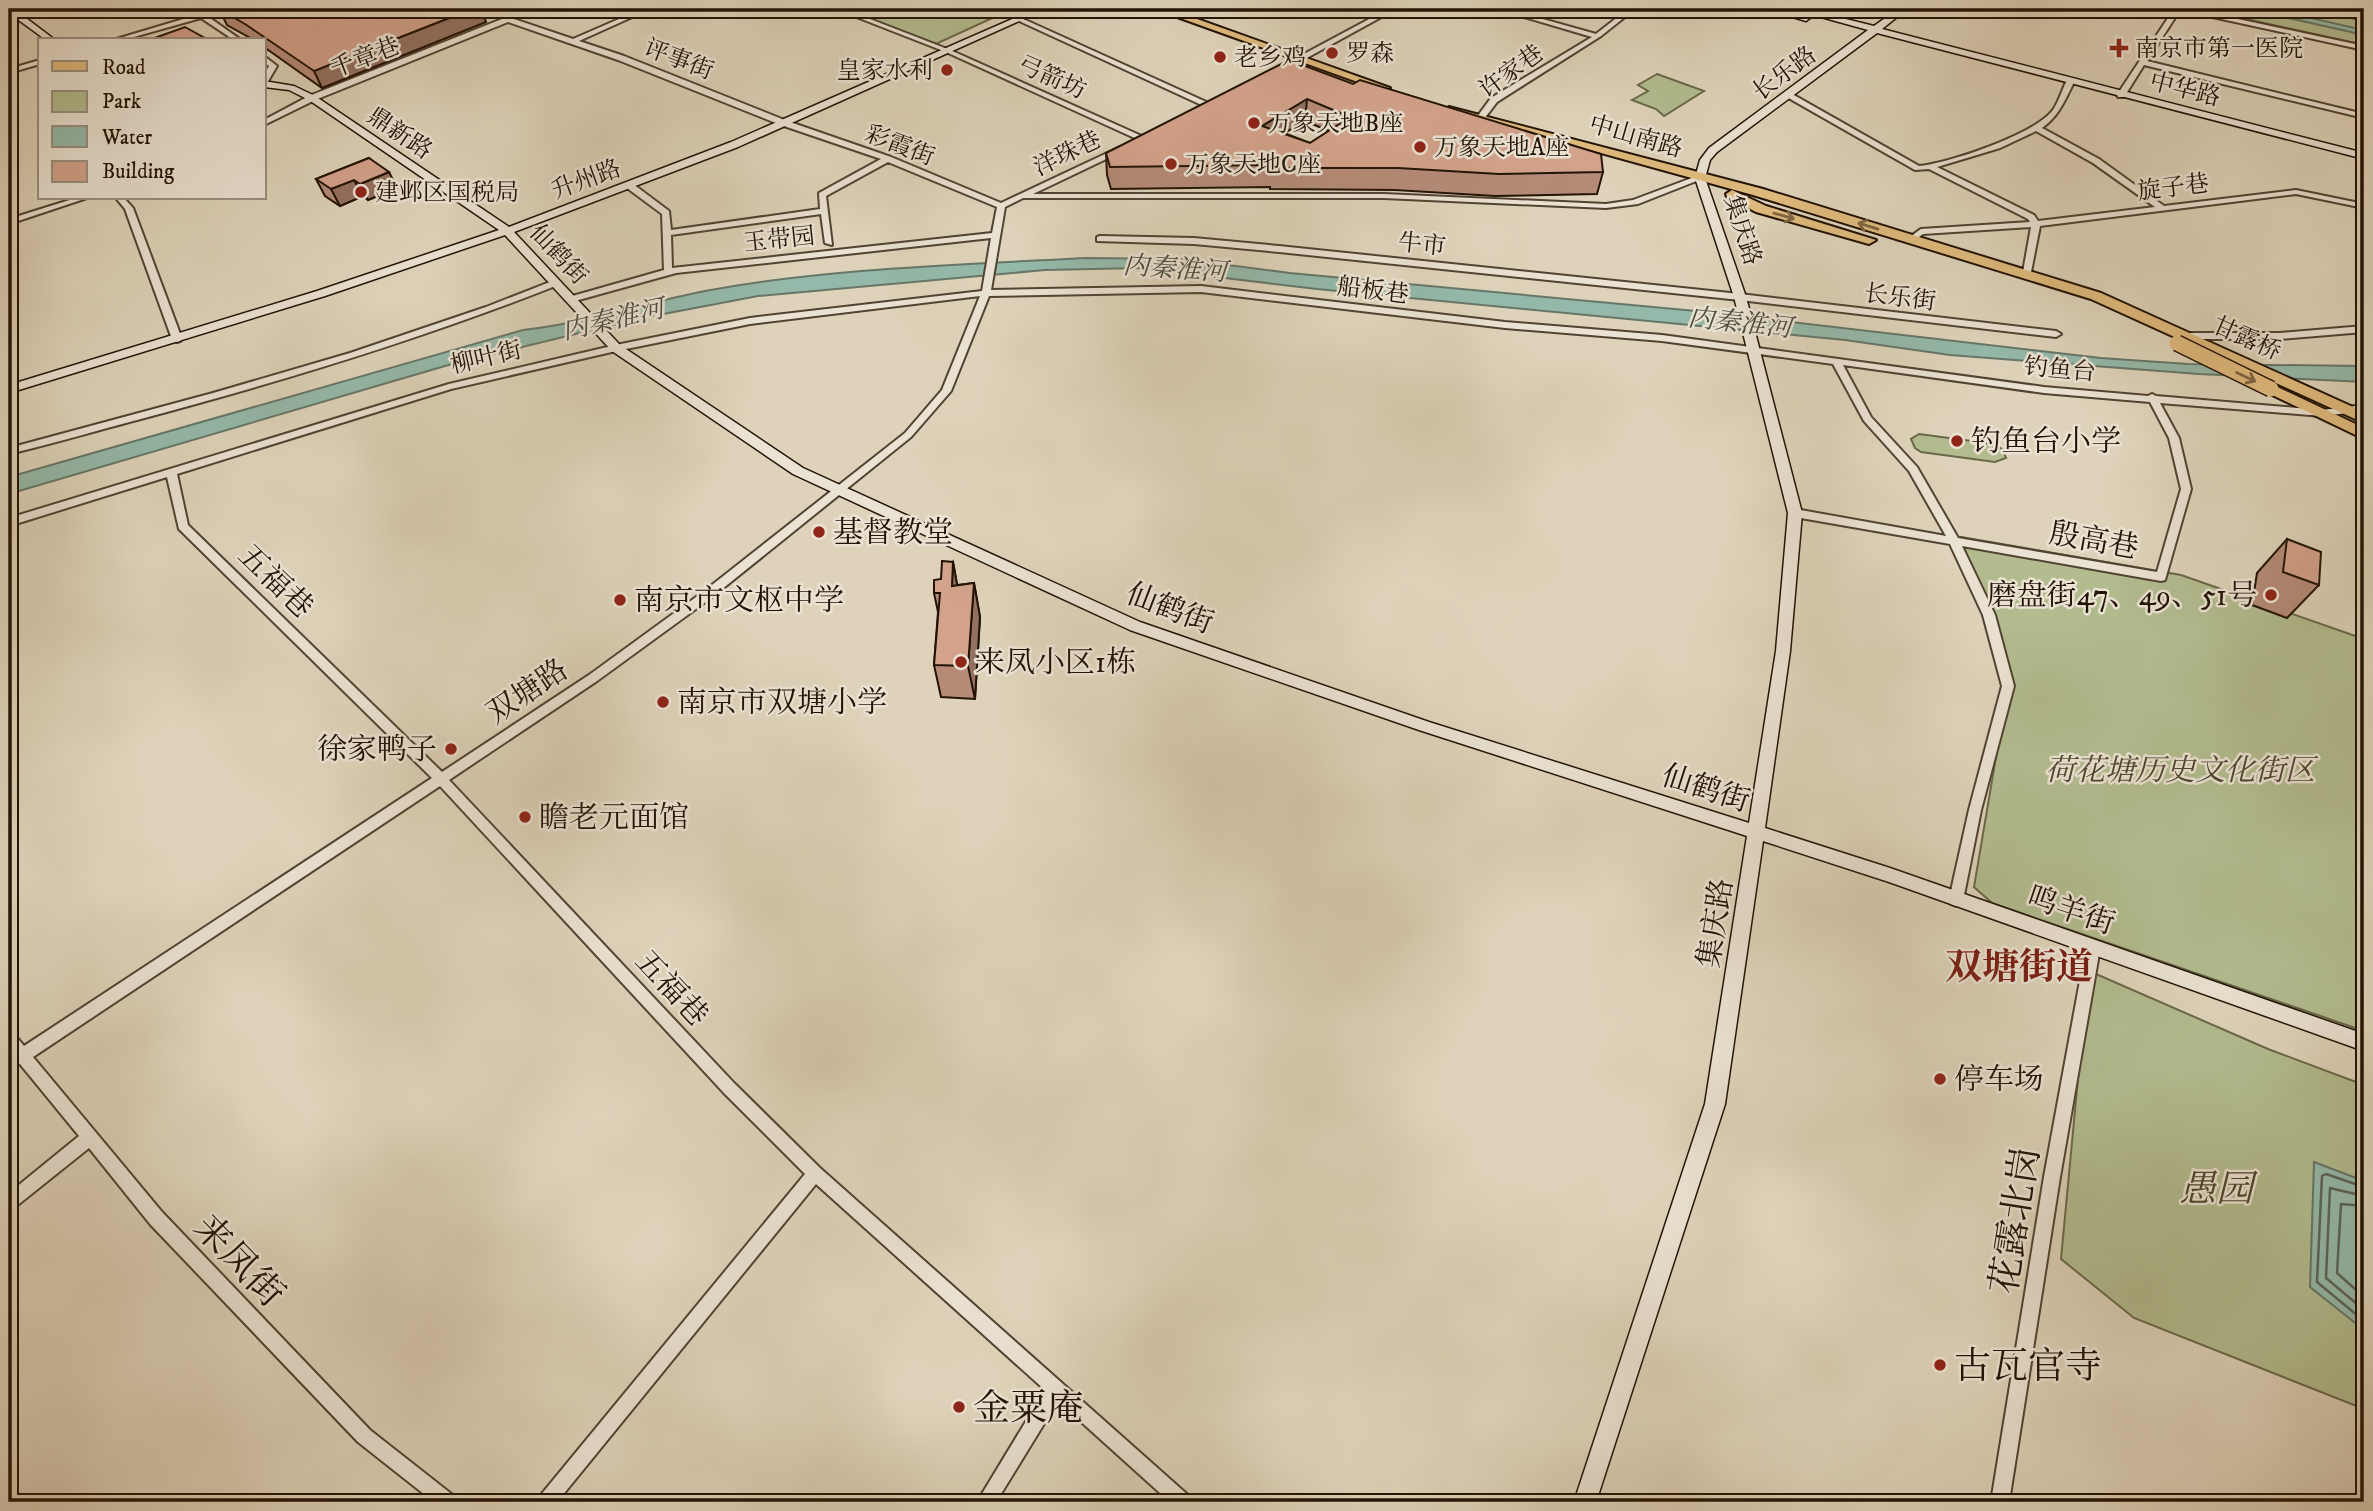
<svg xmlns="http://www.w3.org/2000/svg" width="2373" height="1511" font-family="'IM FELL DW Pica','Noto Serif SC',serif">
<style>
.green{fill:#b2bc8f;stroke:#6a684a;stroke-width:2}
.water{fill:#94b9aa;stroke:#667768;stroke-width:2}
.lines{fill:none;stroke-linecap:round;stroke-linejoin:round}
.shore{stroke:#5b6658;stroke-width:2.5}
.river{fill:#94b9aa;fill-rule:evenodd}
.street-casing{stroke:#514332;stroke-width:4}
.secondary-casing{stroke:#221305;stroke-width:3}
.primary-casing{stroke:#221305;stroke-width:4}
.street{fill:#eae2d2;fill-rule:evenodd}
.secondary{fill:#eae2d2;fill-rule:evenodd}
.primary{fill:#dfba7d;fill-rule:evenodd}
.primary-bridge-casing{stroke:#221305;stroke-width:18;stroke-linecap:butt}
.primary-bridge{stroke:#dfba7d;stroke-width:15}
.wall{fill:#b58b78;stroke:#221305;stroke-width:2;fill-rule:evenodd}
.shaded-wall{fill:#947161;stroke:#221305;stroke-width:2}
.building{fill:#d3a28b;stroke:#221305;stroke-width:2;fill-rule:evenodd}
.oneway{stroke:#806641}
.poi-dot{fill:#8f2418;stroke:#eae2d2;stroke-width:2.5}
.labels{text-anchor:middle;stroke-width:5;stroke-linejoin:round;paint-order:stroke}
.far-poi-label{font-size:24px;fill:#221305;stroke:#eae2d2;text-anchor:start}
.far-street-label{font-size:24px;fill:#221305;stroke:#eae2d2}
.far-water-label{font-size:26px;font-style:italic;fill:#4a4d3f;stroke:#eae2d2}
.poi-label{font-size:30px;fill:#221305;stroke:#eae2d2;text-anchor:start}
.street-label{font-size:30px;fill:#221305;stroke:#eae2d2}
.park-label{font-size:30px;font-style:italic;fill:#4d462e;stroke:#eae2d2}
.district-label{font-size:37px;font-weight:bold;fill:#7a1f14;stroke:#eae2d2}
.near-park-label{font-size:37px;font-style:italic;fill:#4d462e;stroke:#eae2d2}
.near-street-label{font-size:37px;fill:#221305;stroke:#eae2d2}
.near-poi-label{font-size:37px;fill:#221305;stroke:#eae2d2;text-anchor:start}
</style>
<rect width="100%" height="100%" fill="#ded3ba"/>
<filter id="stains"><feTurbulence type="fractalNoise" baseFrequency=".00286" numOctaves="4"/><feColorMatrix values="0 0 0 0 .2 0 0 0 0 .09 0 0 0 0 .02 0 0 0 .5 -.17"/></filter>
<radialGradient id="worn" r=".72"><stop offset=".6" stop-color="#630" stop-opacity="0"/><stop offset="1" stop-color="#630" stop-opacity=".3"/></radialGradient>
<g class="green">
<polygon points="843,9 1012,9 936,44"/>
<polygon points="2201,9 2309,9 2364,21 2364,45"/>
<polygon points="1657,74 1704,91 1664,116 1656,109 1632,100 1648,91 1638,85"/>
<polygon points="1919,434 1994,444 2003,450 2006,458 1995,462 1921,452 1915,448 1911,439"/>
<polygon points="1961,537 2181,575 2364,639 2364,1031 1992,903 1974,887 2008,686"/>
<polygon points="2096,974 2268,1049 2364,1085 2364,1409 2134,1318 2061,1259 2082,1036"/>
</g>
<g class="water">
<polygon points="2249,9 2270,9 2364,30 2364,35"/>
<path d="M 1085,258 L 1183,259 L 1290,273 L 1696,311 L 2101,358 L 2188,364 L 2364,366 L 2364,382 L 2199,374 L 1950,355 L 1845,340 L 1317,289 L 1141,268 L 1045,270 L 758,296 L 637,319 L 445,366 L 9,494 L 9,477 L 523,330 C 585,323 644,303 705,291 C 829,268 959,265 1085,258 Z"/>
<polygon points="2314,1162 2364,1181 2364,1330 2310,1287"/>
</g>
<g class="lines">
<g class="shore">
<polyline points="2364,1187 2326,1174 2322,1176 2317,1282 2364,1321"/>
<polyline points="2364,1196 2330,1188 2326,1278 2364,1310"/>
<polyline points="2364,1206 2341,1204 2337,1273 2364,1297"/>
</g>
<polygon class="river" points="20,9 43,9 9,20 9,12"/>
<defs>
<g id="street">
<polygon points="217,9 227,9 207,16 241,40 234,40 201,18 123,40 113,40"/>
<path d="M 475,9 L 484,9 L 573,39 L 642,9 L 650,9 L 579,41 L 624,56 L 787,121 L 891,157 L 1001,203 L 1120,147 L 1123,147 L 1123,151 L 1033,194 L 1384,194 L 1606,204 L 1633,200 L 1697,176 L 1704,178 L 1638,204 L 1606,208 L 1384,198 L 1023,198 L 1005,207 L 991,290 L 1201,286 L 1505,322 L 1662,335 L 2044,387 L 2148,396 L 2152,394 L 2156,396 L 2322,410 L 2364,405 L 2364,411 L 2322,416 L 2160,403 L 2179,438 L 2191,489 L 2165,580 L 2161,581 L 1962,546 L 1995,615 L 2014,686 L 1981,810 L 1963,900 L 1961,904 L 1956,906 L 1951,904 L 1949,900 L 1969,810 L 2002,686 L 1983,615 L 1950,544 L 1795,517 L 1790,513 L 1795,509 L 1946,536 L 1909,471 L 1864,421 L 1833,364 L 1662,341 L 1505,328 L 1201,292 L 989,296 L 951,391 L 911,437 L 711,598 L 597,681 L 449,780 L 734,1083 L 820,1168 L 1189,1496 L 1192,1502 L 1170,1502 L 1058,1401 L 996,1502 L 977,1502 L 1045,1390 L 816,1184 L 557,1502 L 537,1502 L 540,1496 L 805,1174 L 724,1093 L 440,786 L 33,1057 L 162,1212 L 370,1430 L 454,1496 L 457,1502 L 434,1502 L 358,1442 L 150,1224 L 89,1148 L 14,1208 L 9,1211 L 9,1193 L 79,1136 L 20,1064 L 15,1062 C 10,1052 9,1045 9,1032 L 14,1034 L 24,1046 L 432,778 L 179,529 L 167,477 L 9,526 L 9,518 L 449,384 L 616,345 L 750,318 L 982,291 L 991,238 L 676,273 L 575,301 L 569,301 L 569,297 L 664,270 L 662,214 L 627,188 L 627,184 L 633,184 L 669,211 L 671,230 L 820,209 L 819,193 L 881,159 L 781,125 L 618,60 L 508,22 L 315,100 L 264,125 L 264,120 L 309,96 L 502,19 ZM 888,162 L 997,207 L 992,233 L 672,268 L 671,235 L 821,214 L 825,243 L 832,245 L 826,196 ZM 980,296 L 942,390 L 905,433 L 703,592 L 589,675 L 442,772 L 188,525 L 177,474 L 451,389 L 616,351 L 750,324 ZM 1843,365 L 2044,393 L 2150,402 L 2169,438 L 2181,489 L 2157,572 L 1958,538 L 1917,467 L 1871,417 Z"/>
<polygon points="836,9 844,9 950,50 1146,138 1139,140 946,52"/>
<polygon points="1388,9 1396,9 1283,71 1276,69"/>
<polygon points="1497,9 1507,9 1596,34 1628,9 1635,9 1601,36 1497,102 1484,119 1481,119 1477,117 1491,98 1592,37"/>
<polygon points="2174,9 2191,9 2364,46 2364,50 2180,10 2147,61 2364,114 2364,118 2144,65 2124,97 2118,97 2117,95"/>
<polygon points="2324,9 2335,9 2364,15 2364,19"/>
<polygon points="1017,18 1021,18 1213,105 1206,107 1017,20"/>
<polygon points="264,56 277,66 267,83 264,83 264,75 269,66 264,62"/>
<polygon points="40,60 40,64 9,73 9,69"/>
<path d="M 2067,80 L 2074,82 C 2065,100 2059,116 2042,128 L 2099,159 L 2164,206 L 2296,190 L 2364,204 L 2364,208 L 2296,194 L 2040,226 L 2031,272 L 2027,275 L 2023,272 L 2031,227 L 1923,234 L 1914,241 L 1907,239 L 1921,229 L 2030,222 L 2028,219 L 1929,169 L 1915,170 L 1785,96 L 1792,94 L 1919,166 C 1950,163 2035,134 2053,110 C 2059,101 2062,90 2067,80 ZM 2036,131 L 2093,163 L 2155,207 L 2038,221 L 2034,215 L 1937,167 L 2000,148 Z"/>
<polygon points="76,198 87,198 9,224 9,219"/>
<polygon points="116,198 124,198 133,208 182,339 180,341 177,342 172,339 125,209"/>
<polygon points="1100,236 1194,238 1279,246 1740,294 2056,331 2061,334 2056,337 1740,300 1279,252 1194,244 1097,241 1097,237"/>
<path d="M 555,280 L 559,283 L 558,285 C 421,339 280,382 137,420 C 95,431 52,444 9,454 L 9,448 L 213,393 L 350,353 L 486,307 Z"/>
<polygon points="2364,326 2364,332 2280,339 2187,339 2182,336 2187,333 2280,333"/>
<polygon points="2093,942 2098,944 2100,948 2060,1177 2009,1502 1991,1502 2044,1177 2086,948 2088,944"/>
</g>
<g id="secondary">
<polygon points="9,9 14,9 55,40 46,40 9,13"/>
<polygon points="1035,9 1046,9 738,147 514,232 620,345 803,468 1140,622 1429,722 1749,823 1776,651 1788,513 1734,297 1695,178 1700,160 1709,148 1868,30 1792,9 1805,9 1874,26 1898,9 1907,9 1882,29 2364,153 2364,159 1877,33 1717,152 1710,160 1705,178 1746,297 1802,513 1790,651 1765,828 1890,868 2364,1034 2364,1051 1889,882 1763,841 1725,1104 1596,1502 1574,1502 1705,1104 1747,836 1419,730 1130,630 793,474 612,351 505,235 325,296 9,393 9,385 317,291 499,230 309,100 289,90 264,87 264,81 294,86 315,96 509,227 731,142"/>
<polygon points="1766,9 1779,9 1810,18 1806,21"/>
</g>
<g id="primary">
<polygon points="1155,9 1169,9 1390,88 1380,90"/>
<polygon points="1449,107 1763,189 2101,293 2364,412 2364,423 2091,299 1753,195 1449,111"/>
<polygon points="1732,190 1766,206 1876,240 1869,244 1756,212 1727,197 1726,194"/>
<polygon points="2271,384 2364,428 2364,439 2266,392 2263,389"/>
</g>
</defs>
<use href="#street" class="street-casing"/>
<use href="#secondary" class="secondary-casing"/>
<use href="#primary" class="primary-casing"/>
<use href="#street" class="street"/>
<use href="#secondary" class="secondary"/>
<use href="#primary" class="primary"/>
<defs>
<polyline id="primary-bridge" points="2177,343 2271,389"/>
</defs>
<use href="#primary-bridge" class="primary-bridge-casing"/>
<use href="#primary-bridge" class="primary-bridge"/>
</g>
<g class="wall">
<polygon points="219,9 481,9 486,22 322,88 264,47 264,40 254,40 227,25"/>
<path d="M 1353,84 L 1603,172 L 1597,194 L 1495,196 L 1395,190 L 1270,189 L 1270,187 L 1111,189 L 1107,175 L 1106,153 ZM 1305,121 L 1329,131 L 1310,143 L 1284,133 Z"/>
<polygon points="369,158 397,188 368,200 363,196 340,206 325,196 316,179"/>
<polygon points="2287,539 2319,585 2287,618 2252,605 2257,573"/>
<polygon points="953,562 957,585 974,583 980,617 975,699 941,697 934,665 938,612 934,593"/>
</g>
<g class="shaded-wall">
<polygon points="472,9 481,9 486,22 322,88 314,71"/>
<polygon points="1307,99 1305,121 1261,147 1262,126"/>
<polygon points="389,172 397,188 368,200 360,184"/>
<polygon points="354,180 363,196 340,206 331,189"/>
<polygon points="953,562 959,595 952,586"/>
<polygon points="974,583 980,617 975,699 968,666"/>
</g>
<g class="building">
<polygon points="219,9 418,9 417,11 423,9 472,9 314,71 245,24"/>
<polygon points="185,27 203,37 194,40 149,40"/>
<path d="M 1289,60 L 1353,84 L 1360,80 L 1601,154 L 1603,172 L 1499,174 L 1398,168 L 1271,168 L 1271,165 L 1110,167 L 1106,153 ZM 1307,99 L 1350,117 L 1310,143 L 1262,126 Z"/>
<polygon points="369,158 389,172 360,184 354,180 331,189 316,179"/>
<polygon points="2287,539 2321,552 2319,585 2283,572"/>
<polygon points="942,561 953,562 952,586 974,583 968,666 934,665 940,593 934,593 934,580 941,579"/>
</g>
<defs><path id="oneway-shaft" d="M-6 0H5M1.5-3L5.5 0L1.5 3" fill="none" stroke-width="1.6" stroke-linecap="round" stroke-linejoin="round" transform="scale(1.75)"/></defs>
<g class="oneway">
<use href="#oneway-shaft" transform="translate(1784 216) rotate(16)"/>
<use href="#oneway-shaft" transform="translate(1868 226) rotate(-163)"/>
<use href="#oneway-shaft" transform="translate(2246 377) rotate(26)"/>
</g>
<g class="poi-dot">
<path d="M2115.5 37.5h7v7h7v7h-7v7h-7v-7h-7v-7h7z"/>
<circle cx="1332" cy="53" r="7"/>
<circle cx="1220" cy="57" r="7"/>
<circle cx="947" cy="70" r="7"/>
<circle cx="1254" cy="123" r="7"/>
<circle cx="1420" cy="147" r="7"/>
<circle cx="1171" cy="164" r="7"/>
<circle cx="361" cy="192" r="7"/>
<circle cx="1957" cy="441" r="7"/>
<circle cx="819" cy="532" r="7"/>
<circle cx="2271" cy="595" r="7"/>
<circle cx="620" cy="600" r="7"/>
<circle cx="961" cy="662" r="7"/>
<circle cx="663" cy="702" r="7"/>
<circle cx="451" cy="749" r="7"/>
<circle cx="525" cy="817" r="7"/>
<circle cx="1940" cy="1079" r="7"/>
<circle cx="1940" cy="1365" r="7"/>
<circle cx="959" cy="1407" r="7"/>
</g>
<g class="labels">
<g class="far-poi-label">
<text x="2135" y="56">南京市第一医院</text>
<text x="1346" y="61">罗森</text>
<text x="1234" y="65">老乡鸡</text>
<text x="933" y="78" text-anchor="end">皇家水利</text>
<text x="1268" y="131">万象天地B座</text>
<text x="1434" y="155">万象天地A座</text>
<text x="1185" y="172">万象天地C座</text>
<text x="375" y="200">建邺区国税局</text>
</g>
<g class="far-street-label">
<text transform="translate(365 57) rotate(-21)" y="8">千章巷</text>
<text transform="translate(679 59) rotate(21)" y="8">评事街</text>
<text transform="translate(1511 71) rotate(-36)" y="8">许家巷</text>
<text transform="translate(1784 73) rotate(-37)" y="8">长乐路</text>
<text transform="translate(1052 77) rotate(24)" y="8">弓箭坊</text>
<text transform="translate(2185 89) rotate(14)" y="8">中华路</text>
<text transform="translate(400 133) rotate(34)" y="8">鼎新路</text>
<text transform="translate(1636 136) rotate(16)" y="8">中山南路</text>
<text transform="translate(900 145) rotate(21)" y="8">彩霞街</text>
<text transform="translate(1067 153) rotate(-26)" y="8">洋珠巷</text>
<text transform="translate(586 179) rotate(-20)" y="8">升州路</text>
<text transform="translate(2173 187) rotate(-7)" y="8">旋子巷</text>
<text transform="translate(1743 230) rotate(72)" y="8">集庆路</text>
<text transform="translate(779 239) rotate(-6)" y="8">玉带园</text>
<text transform="translate(1422 244) rotate(6)" y="8">牛市</text>
<text transform="translate(559 254) rotate(47)" y="8">仙鹤街</text>
<text transform="translate(1373 290) rotate(7)" y="8">船板巷</text>
<text transform="translate(1900 297) rotate(7)" y="8">长乐街</text>
<text transform="translate(2247 338) rotate(24)" y="8">甘露桥</text>
<text transform="translate(486 357) rotate(-13)" y="8">柳叶街</text>
<text transform="translate(2060 369) rotate(5)" y="8">钓鱼台</text>
</g>
<g class="far-water-label">
<text transform="translate(1175 268) rotate(4)" y="9">内秦淮河</text>
<text transform="translate(613 319) rotate(-13)" y="9">内秦淮河</text>
<text transform="translate(1740 322) rotate(6)" y="9">内秦淮河</text>
</g>
<g class="poi-label">
<text x="1971" y="451">钓鱼台小学</text>
<text x="833" y="542">基督教堂</text>
<text x="2257" y="605" text-anchor="end">磨盘街47、49、51号</text>
<text x="634" y="610">南京市文枢中学</text>
<text x="975" y="672">来凤小区1栋</text>
<text x="677" y="712">南京市双塘小学</text>
<text x="437" y="759" text-anchor="end">徐家鸭子</text>
<text x="539" y="827">瞻老元面馆</text>
<text x="1954" y="1089">停车场</text>
</g>
<g class="street-label">
<text transform="translate(2094 540) rotate(10)" y="10">殷高巷</text>
<text transform="translate(276 581) rotate(44)" y="10">五福巷</text>
<text transform="translate(1170 608) rotate(21)" y="10">仙鹤街</text>
<text transform="translate(527 691) rotate(-34)" y="10">双塘路</text>
<text transform="translate(1706 788) rotate(18)" y="10">仙鹤街</text>
<text transform="translate(2071 910) rotate(19)" y="10">鸣羊街</text>
<text transform="translate(1715 923) rotate(-81)" y="10">集庆路</text>
<text transform="translate(672 988) rotate(47)" y="10">五福巷</text>
</g>
<g class="park-label">
<text x="2180" y="780">荷花塘历史文化街区</text>
</g>
<g class="district-label">
<text x="2019" y="979">双塘街道</text>
</g>
<g class="near-park-label">
<text x="2216" y="1201">愚园</text>
</g>
<g class="near-street-label">
<text transform="translate(2014 1220) rotate(-81)" y="13">花露北岗</text>
<text transform="translate(240 1260) rotate(46)" y="13">来凤街</text>
</g>
<g class="near-poi-label">
<text x="1954" y="1378">古瓦官寺</text>
<text x="973" y="1420">金粟庵</text>
</g>
</g>
<rect width="2373" height="1511" fill="none" stroke="#ded3ba" stroke-width="35"/>
<rect x="10" y="10" width="2352" height="1490" fill="none" stroke="#221305" stroke-width="3.5"/>
<rect x="18" y="18" width="2338" height="1476" fill="none" stroke="#221305" stroke-width="2"/>
<rect x="38" y="38" width="228" height="161" fill="#eae2d2" stroke="#9a8f80" stroke-width="2"/>
<rect x="52" y="61" width="35" height="10" fill="#dfba7d" stroke="#9a8f80" stroke-width="2"/>
<text x="102" y="74" font-size="21" fill="#221305">Road</text>
<rect x="52" y="91" width="35" height="21" fill="#b2bc8f" stroke="#9a8f80" stroke-width="2"/>
<text x="102" y="108" font-size="21" fill="#221305">Park</text>
<rect x="52" y="126" width="35" height="21" fill="#94b9aa" stroke="#9a8f80" stroke-width="2"/>
<text x="102" y="144" font-size="21" fill="#221305">Water</text>
<rect x="52" y="161" width="35" height="21" fill="#d3a28b" stroke="#9a8f80" stroke-width="2"/>
<text x="102" y="178" font-size="21" fill="#221305">Building</text>
<rect width="100%" height="100%" filter="url(#stains)"/>
<rect width="100%" height="100%" fill="url(#worn)"/>
</svg>
